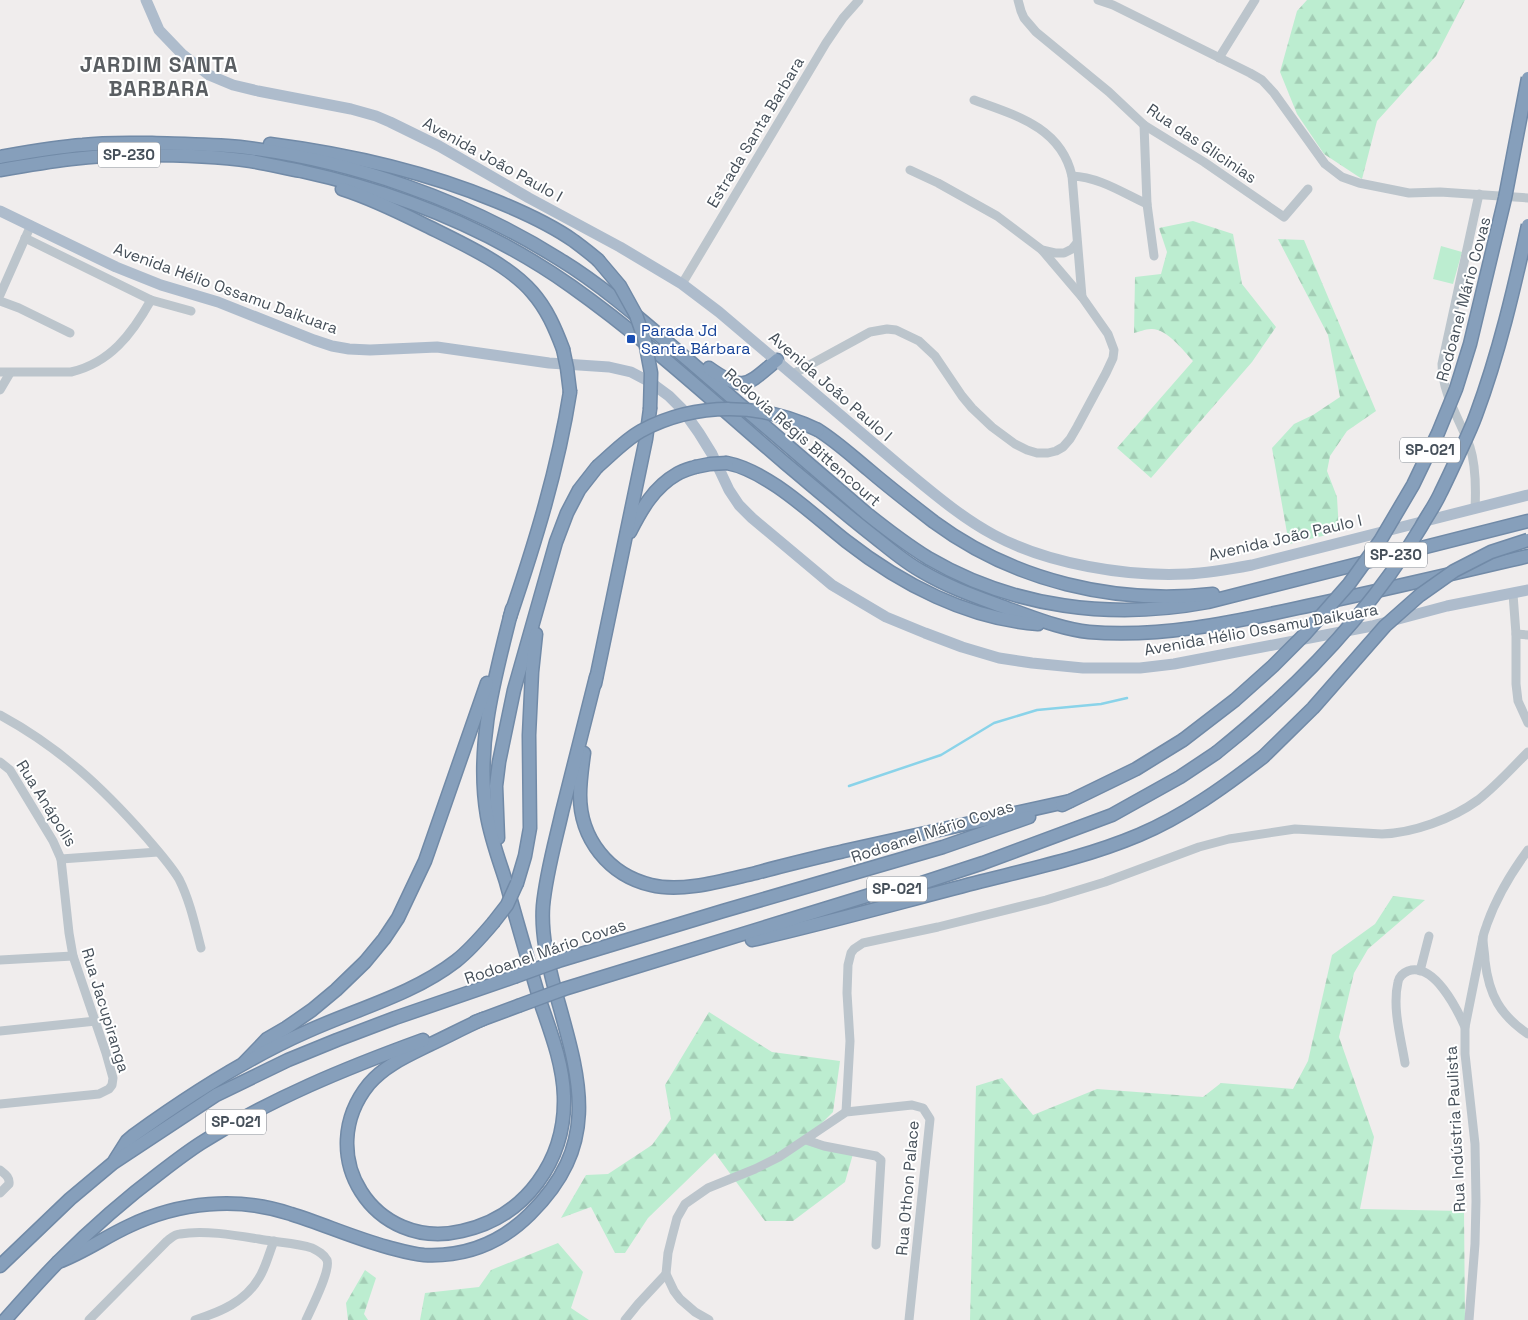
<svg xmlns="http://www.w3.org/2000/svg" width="1528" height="1320" font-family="'Space Grotesk',sans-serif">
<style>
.forest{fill:url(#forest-firs)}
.park{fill:#bcedd0}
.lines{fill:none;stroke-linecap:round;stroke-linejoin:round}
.stream{stroke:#8ad3e9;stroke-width:2.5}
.highway-casing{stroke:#718aa7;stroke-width:15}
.minor{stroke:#bcc5cc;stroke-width:9}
.major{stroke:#aebccc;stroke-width:11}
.highway{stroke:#869fbb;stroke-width:12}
.highway-bridge-casing{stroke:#718aa7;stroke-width:15;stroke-linecap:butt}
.highway-bridge{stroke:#869fbb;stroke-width:12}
.transit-dot{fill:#1a4fb4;stroke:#fff;stroke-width:2}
.labels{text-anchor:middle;stroke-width:4;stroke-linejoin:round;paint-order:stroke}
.shield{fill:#fff;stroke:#7e848c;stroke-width:1}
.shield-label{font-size:15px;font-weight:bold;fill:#46505a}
.street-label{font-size:16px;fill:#46505a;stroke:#fff}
.transit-label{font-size:16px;fill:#164399;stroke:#fff;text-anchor:start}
.district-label{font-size:21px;font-weight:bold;letter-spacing:1px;fill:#5a5e62;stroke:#fff}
</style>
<defs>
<pattern id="forest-firs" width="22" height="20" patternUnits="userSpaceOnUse" patternTransform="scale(1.25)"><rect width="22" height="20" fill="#bcedd0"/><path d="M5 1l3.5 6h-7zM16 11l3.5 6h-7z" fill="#a3cdb5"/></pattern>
</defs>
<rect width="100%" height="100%" fill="#f0eded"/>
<g class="forest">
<polygon points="1307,0 1465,0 1436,56 1377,121 1362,179 1324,154 1297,114 1280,72 1297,11"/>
<path d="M 1193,221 L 1233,234 L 1242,284 L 1276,327 L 1252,362 L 1151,478 L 1117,448 L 1193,361 C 1183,350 1166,328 1151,329 C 1145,329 1139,332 1134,333 L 1135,277 L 1161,274 L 1167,252 L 1159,228 Z"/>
<polygon points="1278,239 1304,240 1376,411 1347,431 1330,456 1327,471 1337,497 1339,532 1289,544 1272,448 1294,424 1313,415 1340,397 1328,335"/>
<polygon points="1393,896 1425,900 1368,949 1354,973 1339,1037 1374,1137 1360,1209 1464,1211 1465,1320 970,1320 976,1086 1002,1078 1033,1115 1097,1089 1203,1097 1221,1083 1293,1089 1308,1061 1332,955 1375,924"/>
<polygon points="709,1012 772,1052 840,1061 833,1112 809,1136 853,1154 845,1182 793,1221 765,1221 715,1153 648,1218 625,1253 615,1253 591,1207 561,1218 586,1175 608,1174 652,1145 671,1119 665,1085"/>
<polygon points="558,1243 583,1272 571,1308 589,1320 420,1320 425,1293 479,1287 491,1270"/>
<polygon points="365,1270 376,1278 364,1314 368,1320 348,1320 346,1303"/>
</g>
<polygon class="park" points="1441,246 1462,252 1453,284 1433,279"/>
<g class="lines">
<polyline class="stream" points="849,786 941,755 994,723 1037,710 1101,704 1127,698"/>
<defs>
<g id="highway">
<path d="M 270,144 C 347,154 424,171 496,201 C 523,212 550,224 574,241 C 582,247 590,253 598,260"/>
<path d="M 0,157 C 28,152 55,147 83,145 C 106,142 129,143 152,143 C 181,144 211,144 240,147 C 350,160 465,200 559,259 C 605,287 646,324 687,359 C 747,410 806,462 866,513 C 886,529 907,545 928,558 C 1013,608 1112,620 1208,602 L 1528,521"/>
<path d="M 0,170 C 47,162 94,154 142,155 C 179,155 215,156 251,161 C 268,164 285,168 301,171 C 397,192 490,229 571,286 C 646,339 715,403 785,463 C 815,488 845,514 876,538 C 891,550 906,563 923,572 C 950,588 980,598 1009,609 C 1035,618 1061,629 1089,632 C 1159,638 1230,623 1298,608 C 1375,592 1451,574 1528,556"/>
<path d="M 342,189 C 370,198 397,211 423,224 C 457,241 507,263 532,292 C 547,309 555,328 563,349"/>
<path d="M 709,368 C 744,393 747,385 777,360"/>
<path d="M 818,430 C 837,442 852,456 869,470 C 890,488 912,505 934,522 C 1014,581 1115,605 1213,594"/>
<path d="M 727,463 C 768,471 813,515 846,541 C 901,584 968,619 1038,624"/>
<path d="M 630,532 C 641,510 654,487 677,474 C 682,471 689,469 695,467"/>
<path d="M 510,617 C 535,543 558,469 570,392"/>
<polyline points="595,684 646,439 650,409"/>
<path d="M 584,753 C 582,767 580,781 580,795 C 580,839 609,875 651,885 C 683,893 725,880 756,873 C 785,865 815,858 844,851 C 919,834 995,818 1070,801"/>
<polyline points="1062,805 1136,769 1183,740"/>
<polyline points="498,838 496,786 499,762 514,690 556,542 567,513 579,490 597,467"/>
<polyline points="517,883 525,856 530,828 529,735 532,672 536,634"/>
<path d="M 752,940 C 827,923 901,902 975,883 C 1030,869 1087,857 1139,835 C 1184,816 1224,787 1263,757"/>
<polyline points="558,961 723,911 943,847 1029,817"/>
<polyline points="564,989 795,918 873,894 922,883 983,863 1112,815 1180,777 1216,753"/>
<path d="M 483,1019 C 465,1027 448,1036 431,1044 C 409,1055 385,1065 369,1084 C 312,1154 374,1252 462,1231 C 526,1217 566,1160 564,1096 C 563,1064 551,1033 541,1004 C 529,963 517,923 506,882 C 499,860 491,839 487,816 C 475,745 495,677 512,609"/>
<polyline points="475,1022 518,1006"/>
<polyline points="244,1063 267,1039 286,1028 312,1010 336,990 365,962 384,939 398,918 425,861 487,683"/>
<path d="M 115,1160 L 127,1141 L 134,1135 C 188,1096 245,1059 306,1032 C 356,1009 412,995 456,961 C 470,950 482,936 493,923"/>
<path d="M 58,1262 C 83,1253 105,1237 129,1226 C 179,1202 238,1196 291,1214 C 323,1224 354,1238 387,1247 C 399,1250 411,1254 424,1255 C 465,1257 501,1243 530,1214 C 603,1142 579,1077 555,990 C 548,963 541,935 543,906 C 546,874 555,843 562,812 C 573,767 585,722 596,677"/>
<polyline points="0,1266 70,1199 113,1163 216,1095 288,1060 337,1040 395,1018 514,977"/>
<path d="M 5,1320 C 23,1300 40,1280 59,1261 C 91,1229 125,1199 161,1172 C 174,1162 187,1152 201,1143 C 270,1099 346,1068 423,1040"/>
</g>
</defs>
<use href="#highway" class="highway-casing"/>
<g class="minor">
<polyline points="1018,0 1021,11 1024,18 1036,32 1109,92 1144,125 1204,162 1284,217 1308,189"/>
<polyline points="1098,0 1113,5 1250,73 1262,80 1274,93 1325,164 1342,177 1359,183 1409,193 1440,192 1528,198"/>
<polyline points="1219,58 1255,0"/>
<path d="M 974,100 C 1015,115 1061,127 1072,176"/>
<polyline points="1144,125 1147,204 1154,256"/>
<polyline points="910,170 938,183 997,216 1042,250 1055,253 1064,253 1072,249 1077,243"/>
<polyline points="25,238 151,300 191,311"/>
<polyline points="682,284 826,43 843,18 859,0"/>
<polyline points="0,295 31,225"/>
<path d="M 1082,297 L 1072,176 C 1099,177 1123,193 1147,204"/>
<polyline points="0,301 19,308 70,333"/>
<path d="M 0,372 L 71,372 C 110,363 132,334 151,300"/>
<polyline points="793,374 870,332 887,329 896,330 919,341 935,356 962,396 972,408 992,427 1015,444 1027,450 1037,453 1048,453 1056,451 1063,447 1070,439 1077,427 1106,373 1113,358 1114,350 1108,334 1082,297 1042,250"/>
<polyline points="0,390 10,373"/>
<path d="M 1475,509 C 1476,489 1476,466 1470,447 C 1460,420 1442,394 1442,364 L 1479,194"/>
<polyline points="1513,594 1516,634 1516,684 1518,701 1528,723"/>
<polyline points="1516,634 1528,635"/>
<path d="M 0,715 C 59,747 102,787 146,837 C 157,850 170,864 179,879 C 190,901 195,925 201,948"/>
<polyline points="0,762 10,770 53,841 61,859 158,852"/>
<path d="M 1528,850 C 1511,873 1497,896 1487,924 C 1486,928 1483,934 1483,938 C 1483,946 1485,954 1485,961 C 1489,995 1500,1015 1528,1034"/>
<polyline points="0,960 73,956"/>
<polyline points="1420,971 1429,936"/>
<polyline points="0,1031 96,1021"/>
<path d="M 1405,1063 C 1401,1038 1392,1008 1398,982 C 1399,977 1403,973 1408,971 C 1434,962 1457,1009 1465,1027"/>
<polyline points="0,1104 99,1094 109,1089 112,1085 113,1078 106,1053 73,956 69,933 61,859"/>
<path d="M 846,1112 L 850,1041 L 847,993 L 848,965 L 851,953 L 854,949 L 863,943 L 938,927 L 1046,900 L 1105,882 L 1199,847 L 1229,839 L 1295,829 L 1382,834 C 1413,833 1452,819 1478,800 C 1496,786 1512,768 1528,752"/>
<polyline points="806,1140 824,1146 876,1156 881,1160 876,1245"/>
<path d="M 0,1170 C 5,1174 10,1177 9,1184 L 0,1193"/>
<path d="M 89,1320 L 167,1241 C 171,1238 175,1234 180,1234 C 206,1229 245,1237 271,1241 C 285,1243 299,1244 312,1248 C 318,1251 324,1254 327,1260 C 331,1270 311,1309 306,1320"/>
<path d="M 195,1320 C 220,1312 245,1302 259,1278 C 266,1267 269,1253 274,1241"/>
<polyline points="625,1320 638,1304 666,1274"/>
<polyline points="709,1320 695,1312 680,1299 674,1291 666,1274 668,1253 672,1237 677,1218 685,1204 708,1188 755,1169 779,1157 846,1112 912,1105 923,1108 930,1119 909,1320"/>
<polyline points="1469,1320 1475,1244 1476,1201 1475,1144 1465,1054 1465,1027 1483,937"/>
</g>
<g class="major">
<path d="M 146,0 L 159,30 L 182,54 L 209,75 L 233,85 L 258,91 L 351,109 L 376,116 L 390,122 L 439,146 L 529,198 L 620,247 L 682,284 L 719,312 L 905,470 C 933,493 962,518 994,535 C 1048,564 1127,577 1187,574 C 1209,573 1231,569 1252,565 L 1528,495"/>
<polyline points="0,211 116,267 161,285 218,302 314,340 332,346 349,349 370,350 437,347 549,363 609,367 631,372 650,382 669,396 682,409 699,433 712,454 729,490 739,505 752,518 832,585 886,617 925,633 962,647 999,658 1032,663 1083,668 1140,668 1174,664 1372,626 1447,606 1528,590"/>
</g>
<use href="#highway" class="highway"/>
<defs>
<g id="highway-bridge">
<polyline points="598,260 620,286 636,315 645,341 651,373 650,409"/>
<polyline points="563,349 567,368 570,392"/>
<path d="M 597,467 C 611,455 625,440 641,431 C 697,401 763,403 818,430"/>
<polyline points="695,467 710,464 727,463"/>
<polyline points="1183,740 1235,700 1273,666 1305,634 1349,584 1380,541 1413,485 1438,433 1456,389 1470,344 1505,198 1528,78"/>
<path d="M 1216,753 C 1295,690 1369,614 1421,527 C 1427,516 1435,505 1440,494 C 1446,482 1452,469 1458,456 C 1464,443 1471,429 1476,415 C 1499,353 1514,289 1528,225"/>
<polyline points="1263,757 1313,708 1385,626 1420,595 1454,571 1491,552 1528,540"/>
<polyline points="493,923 507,905 517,883"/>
<polyline points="514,977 558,961"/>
<polyline points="518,1006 564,989"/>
</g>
</defs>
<use href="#highway-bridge" class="highway-bridge-casing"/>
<use href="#highway-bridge" class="highway-bridge"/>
</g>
<rect class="transit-dot" x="626" y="334" width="10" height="10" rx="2.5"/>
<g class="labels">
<g class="shield">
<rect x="98" y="142.5" width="62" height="25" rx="4"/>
<rect x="1400" y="437.5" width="60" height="25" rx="4"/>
<rect x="1365" y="542.5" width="62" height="25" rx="4"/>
<rect x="867" y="876.5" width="60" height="25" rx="4"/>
<rect x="206" y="1109.5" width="60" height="25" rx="4"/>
</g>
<g class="shield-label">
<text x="129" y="160">SP-230</text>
<text x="1430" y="455">SP-021</text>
<text x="1396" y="560">SP-230</text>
<text x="897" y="894">SP-021</text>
<text x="236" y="1127">SP-021</text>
</g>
<g class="street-label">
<text transform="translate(755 132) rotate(-59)" y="6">Estrada Santa Barbara</text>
<text transform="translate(1202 143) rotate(34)" y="6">Rua das Glicinias</text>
<text transform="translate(493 159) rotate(29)" y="6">Avenida João Paulo I</text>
<text transform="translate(226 288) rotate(20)" y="6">Avenida Hélio Ossamu Daikuara</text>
<text transform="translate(1463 299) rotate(-75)" y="6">Rodoanel Mário Covas</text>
<text transform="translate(831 386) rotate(41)" y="6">Avenida João Paulo I</text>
<text transform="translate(803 437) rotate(41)" y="6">Rodovia Régis Bittencourt</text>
<text transform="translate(1285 537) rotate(-13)" y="6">Avenida João Paulo I</text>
<text transform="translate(1261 629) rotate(-10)" y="6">Avenida Hélio Ossamu Daikuara</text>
<text transform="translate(47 803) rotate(58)" y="6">Rua Anápolis</text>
<text transform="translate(932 831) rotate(-18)" y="6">Rodoanel Mário Covas</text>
<text transform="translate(545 951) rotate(-19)" y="6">Rodoanel Mário Covas</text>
<text transform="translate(106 1010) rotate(73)" y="6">Rua Jacupiranga</text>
<text transform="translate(1455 1129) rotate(-93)" y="6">Rua Indústria Paulista</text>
<text transform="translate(907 1188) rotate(-85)" y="6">Rua Othon Palace</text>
</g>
<g class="transit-label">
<text x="641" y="336">Parada Jd<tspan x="641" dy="18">Santa Bárbara</tspan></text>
</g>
<g class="district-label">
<text x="159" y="72">JARDIM SANTA<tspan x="159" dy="24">BARBARA</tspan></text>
</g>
</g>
</svg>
